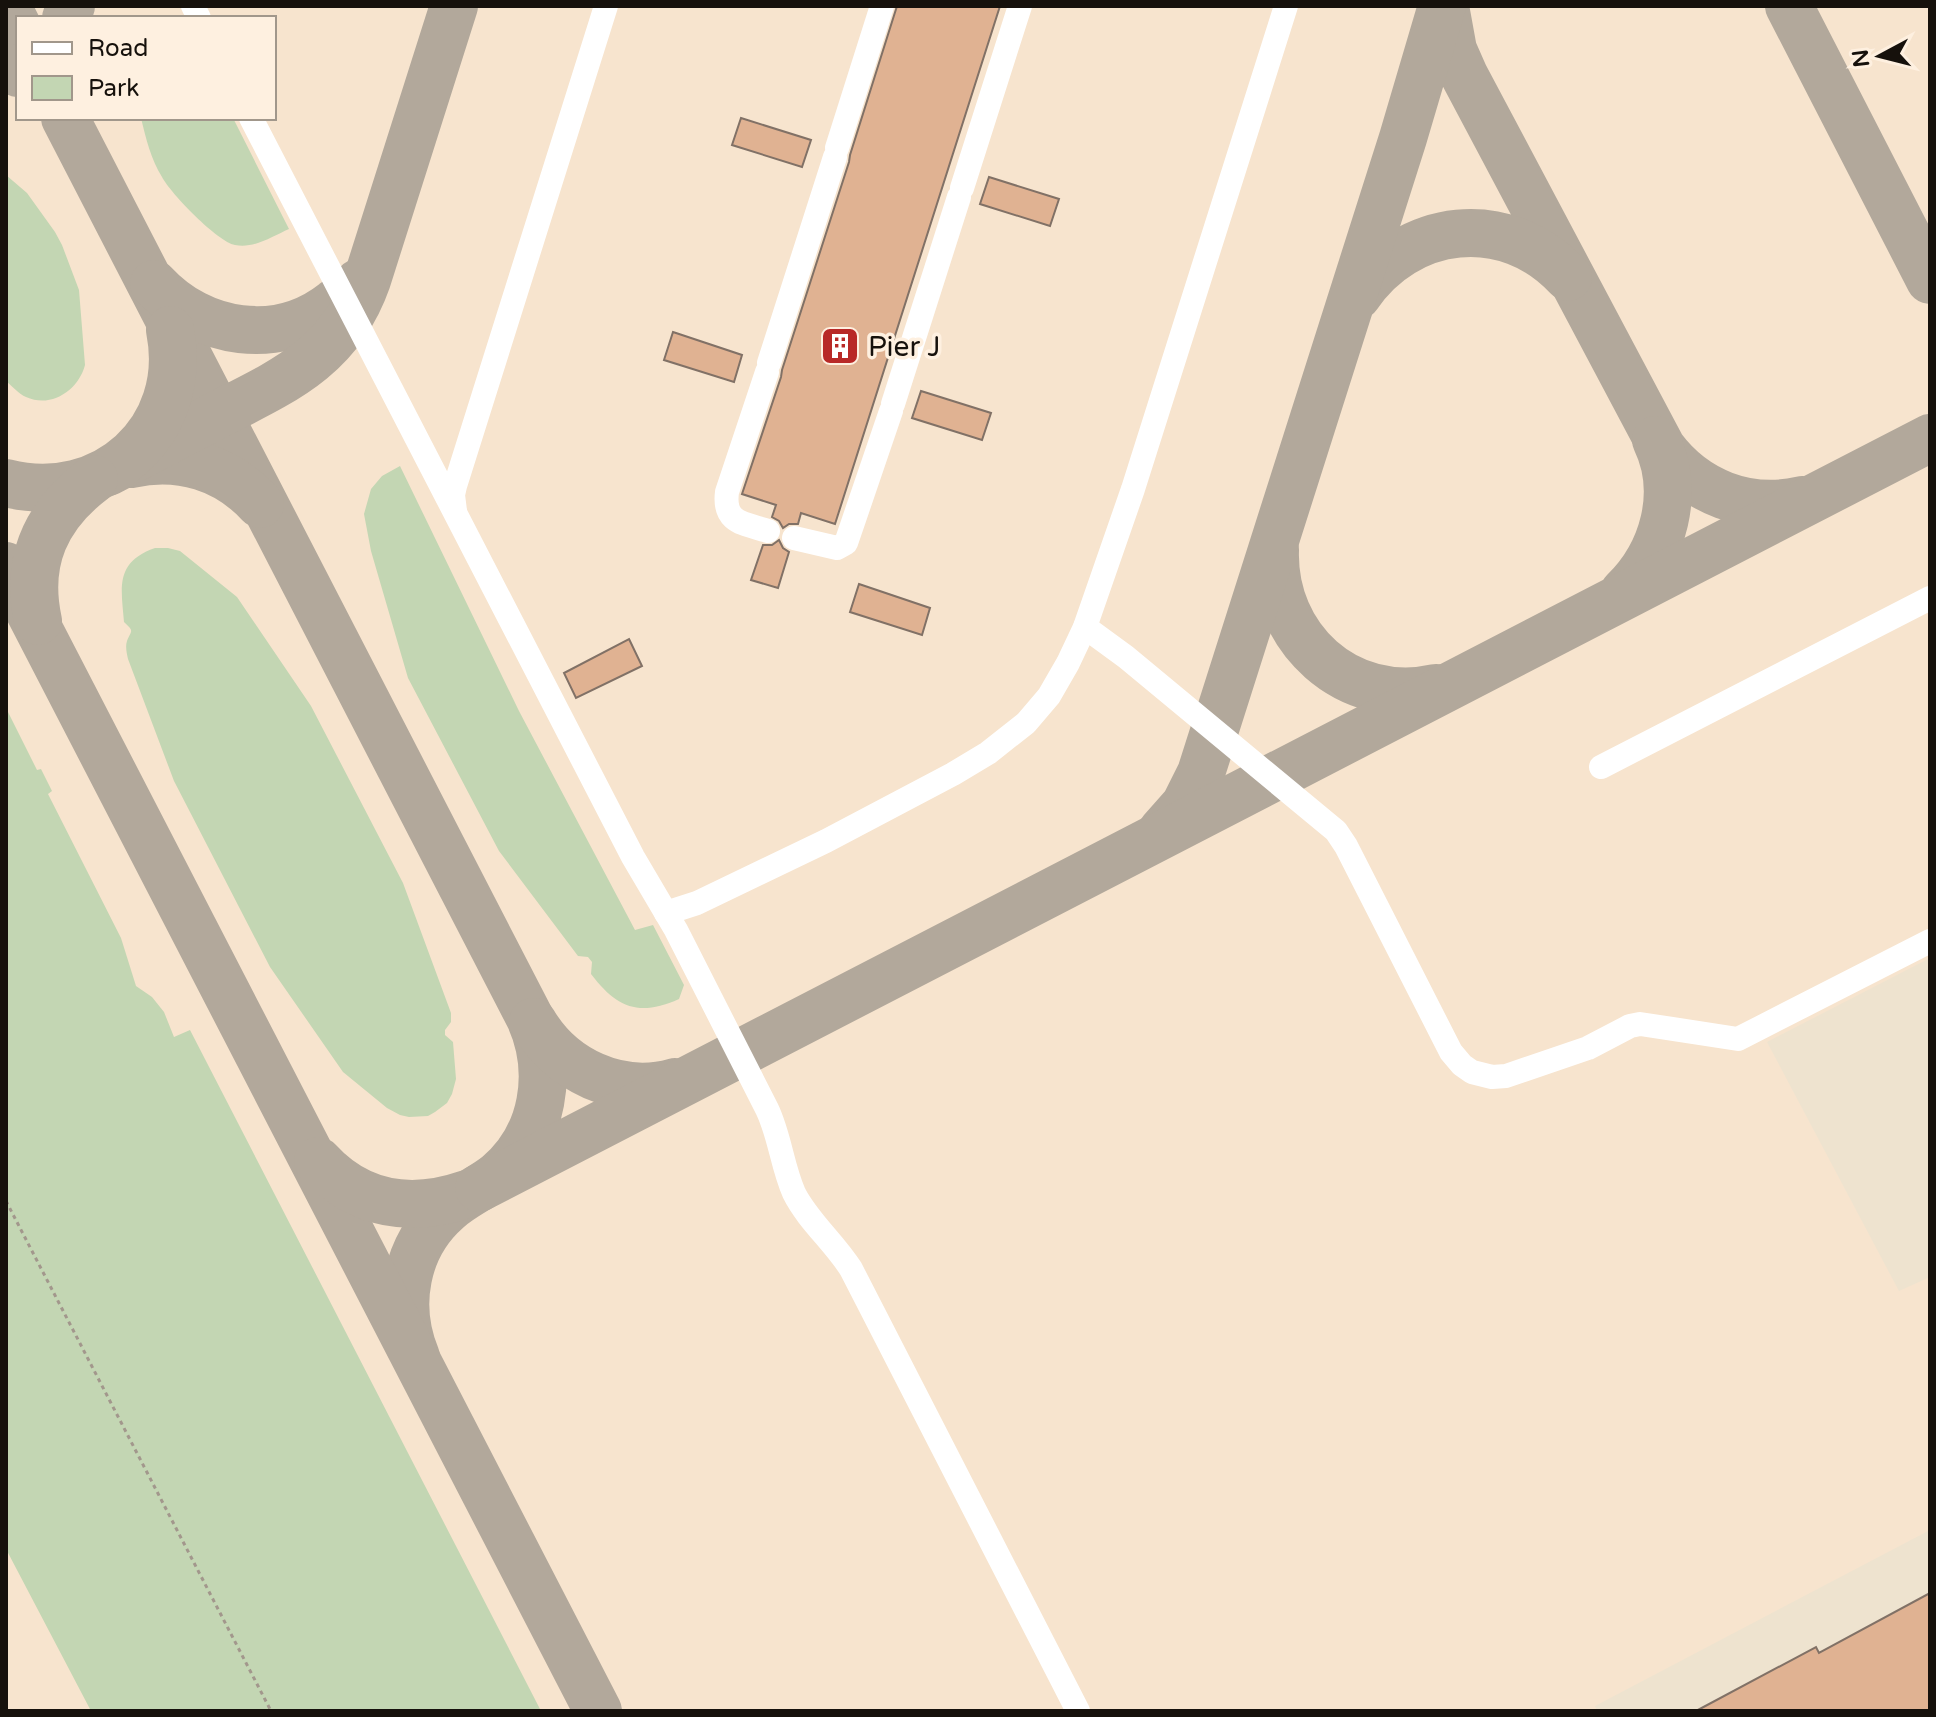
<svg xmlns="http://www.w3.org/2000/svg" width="1936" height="1717" font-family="'Varela Round',sans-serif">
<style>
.built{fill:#f7e4ce;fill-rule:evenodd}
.industrial{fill:#eee3cf}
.green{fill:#c3d6b3}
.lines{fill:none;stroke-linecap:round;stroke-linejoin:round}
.taxiway{stroke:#b2a89b;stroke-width:48}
.building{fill:#e0b292;stroke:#817166;stroke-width:2}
.path{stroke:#a2978c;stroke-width:3;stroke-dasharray:4 4;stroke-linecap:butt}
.minor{stroke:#fff;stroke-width:24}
.labels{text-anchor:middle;stroke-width:7;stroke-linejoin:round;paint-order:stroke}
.poi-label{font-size:28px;fill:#16110c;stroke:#fef0e0;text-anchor:start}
</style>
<rect width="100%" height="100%" fill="#fef0e0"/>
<path class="built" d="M 6,6 L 1930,6 L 1930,1711 L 6,1711 ZM 18,18 L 274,18 L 274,118 L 18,118 Z"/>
<g class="industrial">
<polygon points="1930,958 1930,1277 1899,1291 1767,1042"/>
<polygon points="1930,1530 1930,1711 1597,1711 1595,1706"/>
</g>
<g class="green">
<path d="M 141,118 L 233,118 L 289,229 C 273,236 254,249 235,245 C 218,242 171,194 162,177 C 151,159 146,139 141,118 Z"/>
<path d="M 6,175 L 27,193 L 55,232 L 62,245 L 79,290 L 85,365 C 79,389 52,409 26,397 C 19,394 12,386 6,381 Z"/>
<path d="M 400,466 L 519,711 L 635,930 L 653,925 L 684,985 L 679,999 C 639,1017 617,1008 591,974 L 592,962 L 588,957 L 578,956 L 499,851 L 408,678 L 371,551 L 364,514 L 371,489 L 382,476 Z"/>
<path d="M 155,548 L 168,548 L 180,551 L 237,597 L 311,706 L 403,883 L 451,1013 L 451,1022 L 445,1030 L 445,1035 L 453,1042 L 456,1079 L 452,1094 L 447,1103 L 435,1112 L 428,1116 L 409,1117 L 400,1115 L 387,1108 L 343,1072 L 270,967 L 174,781 L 128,659 C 127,654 125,647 127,641 C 131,630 135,632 124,622 C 121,587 115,562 155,548 Z"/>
<polygon points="6,708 37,770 41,769 52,791 48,794 121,938 136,986 152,997 164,1012 174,1037 190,1030 541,1711 91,1711 6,1549"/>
</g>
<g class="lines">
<g class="taxiway">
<polyline points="7,6 18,28"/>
<path d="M 1445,6 L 1453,50 L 1464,75 L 1662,448 C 1695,492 1748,513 1802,500"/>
<polyline points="1789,6 1930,280"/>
<polyline points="66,18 71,6"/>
<polyline points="6,67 18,73"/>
<path d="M 65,118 L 530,1018 C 554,1072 544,1136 498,1175 C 482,1188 462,1196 447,1210 C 405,1247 395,1306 416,1357"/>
<path d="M 154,284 C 201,335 278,347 334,303 C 343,297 351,291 358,283"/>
<path d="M 1357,296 C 1407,222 1506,210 1568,277"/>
<path d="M 131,464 C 180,453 227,468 260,504"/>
<path d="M 108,472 C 144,453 181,434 217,415 C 284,381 340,357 367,280 L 454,6"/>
<path d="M 6,483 C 103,508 190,431 170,330"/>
<path d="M 1275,550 C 1272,638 1347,708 1436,688"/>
<polyline points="6,566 598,1711"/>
<path d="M 1624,592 C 1664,553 1681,492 1656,440"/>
<path d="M 38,621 C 25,561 46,515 94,479"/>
<polyline points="1162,831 1185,805 1201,773 1403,138 1442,6"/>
<path d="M 533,1022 C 561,1070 619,1098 675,1082"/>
<path d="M 318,1161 C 359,1206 412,1213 467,1194"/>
<polyline points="479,1188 1930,438"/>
</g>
</g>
<g class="building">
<polygon points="897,6 1000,6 835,524 801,513 798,524 789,524 783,528 779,521 772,517 776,505 742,494 781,377 782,370 849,162 850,155"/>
<polygon points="741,118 811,140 802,167 732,145"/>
<polygon points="989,177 1059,199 1050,226 980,204"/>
<polygon points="673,332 742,355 734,382 664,360"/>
<polygon points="921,391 991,413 982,440 912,418"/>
<polygon points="779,540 783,548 789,552 778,588 751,580 763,545 772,545"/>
<polygon points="859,584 930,608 922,635 850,612"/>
<polygon points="629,639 642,666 576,698 564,673"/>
<polygon points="1930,1593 1930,1711 1696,1711 1816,1647 1819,1653"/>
</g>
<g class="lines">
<polyline class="path" points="6,1201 271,1711"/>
<g class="minor">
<polyline points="193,6 199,18"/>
<path d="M 251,118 L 633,857 L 676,930 L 767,1109 C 780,1136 782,1166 794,1193 C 808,1221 834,1242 851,1269 L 1078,1711"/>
<polyline points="837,148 882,6"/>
<polyline points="962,188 1020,6"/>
<polyline points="769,363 835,157"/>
<path d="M 767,372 L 727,492 C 723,523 743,523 768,531"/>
<polyline points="893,404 959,197"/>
<polyline points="455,511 453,495 455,486 606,6"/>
<polyline points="794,538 837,548 846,543 891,411"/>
<polyline points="1085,627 1126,657 1336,831 1346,846 1451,1052 1462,1065 1472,1072 1492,1077 1506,1076 1588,1048 1630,1026 1640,1024 1738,1039 1930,941"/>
<polyline points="1601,767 1930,598"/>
<polyline points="666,913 697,903 826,841 953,774 988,753 1026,723 1049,696 1068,663 1085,627 1133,489 1286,6"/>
</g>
</g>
<defs>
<symbol id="building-square" viewBox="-11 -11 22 22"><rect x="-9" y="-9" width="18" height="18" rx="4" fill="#b82927" stroke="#fef0e0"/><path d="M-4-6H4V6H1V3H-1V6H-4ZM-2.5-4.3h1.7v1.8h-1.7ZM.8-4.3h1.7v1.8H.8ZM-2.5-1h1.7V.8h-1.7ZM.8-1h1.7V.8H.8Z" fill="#fff"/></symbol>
</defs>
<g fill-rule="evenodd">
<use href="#building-square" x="818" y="324" width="44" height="44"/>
</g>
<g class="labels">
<g class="poi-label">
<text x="868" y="356">Pier J</text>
</g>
</g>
<rect width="1936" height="1717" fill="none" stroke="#16110c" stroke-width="16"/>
<rect x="16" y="16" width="260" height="104" fill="#fef0e0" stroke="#a1978b" stroke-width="2"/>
<rect x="32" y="42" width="40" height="12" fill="#ffffff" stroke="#a1978b" stroke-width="2"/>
<text x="88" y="56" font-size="24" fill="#16110c">Road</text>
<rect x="32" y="76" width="40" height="24" fill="#c3d6b3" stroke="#a1978b" stroke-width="2"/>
<text x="88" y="96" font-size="24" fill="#16110c">Park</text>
<g transform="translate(1880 56) rotate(263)" stroke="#fef0e0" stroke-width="6" paint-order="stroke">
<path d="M0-6L14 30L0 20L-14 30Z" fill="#16110c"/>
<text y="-12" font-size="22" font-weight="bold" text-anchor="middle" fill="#16110c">N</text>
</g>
</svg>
